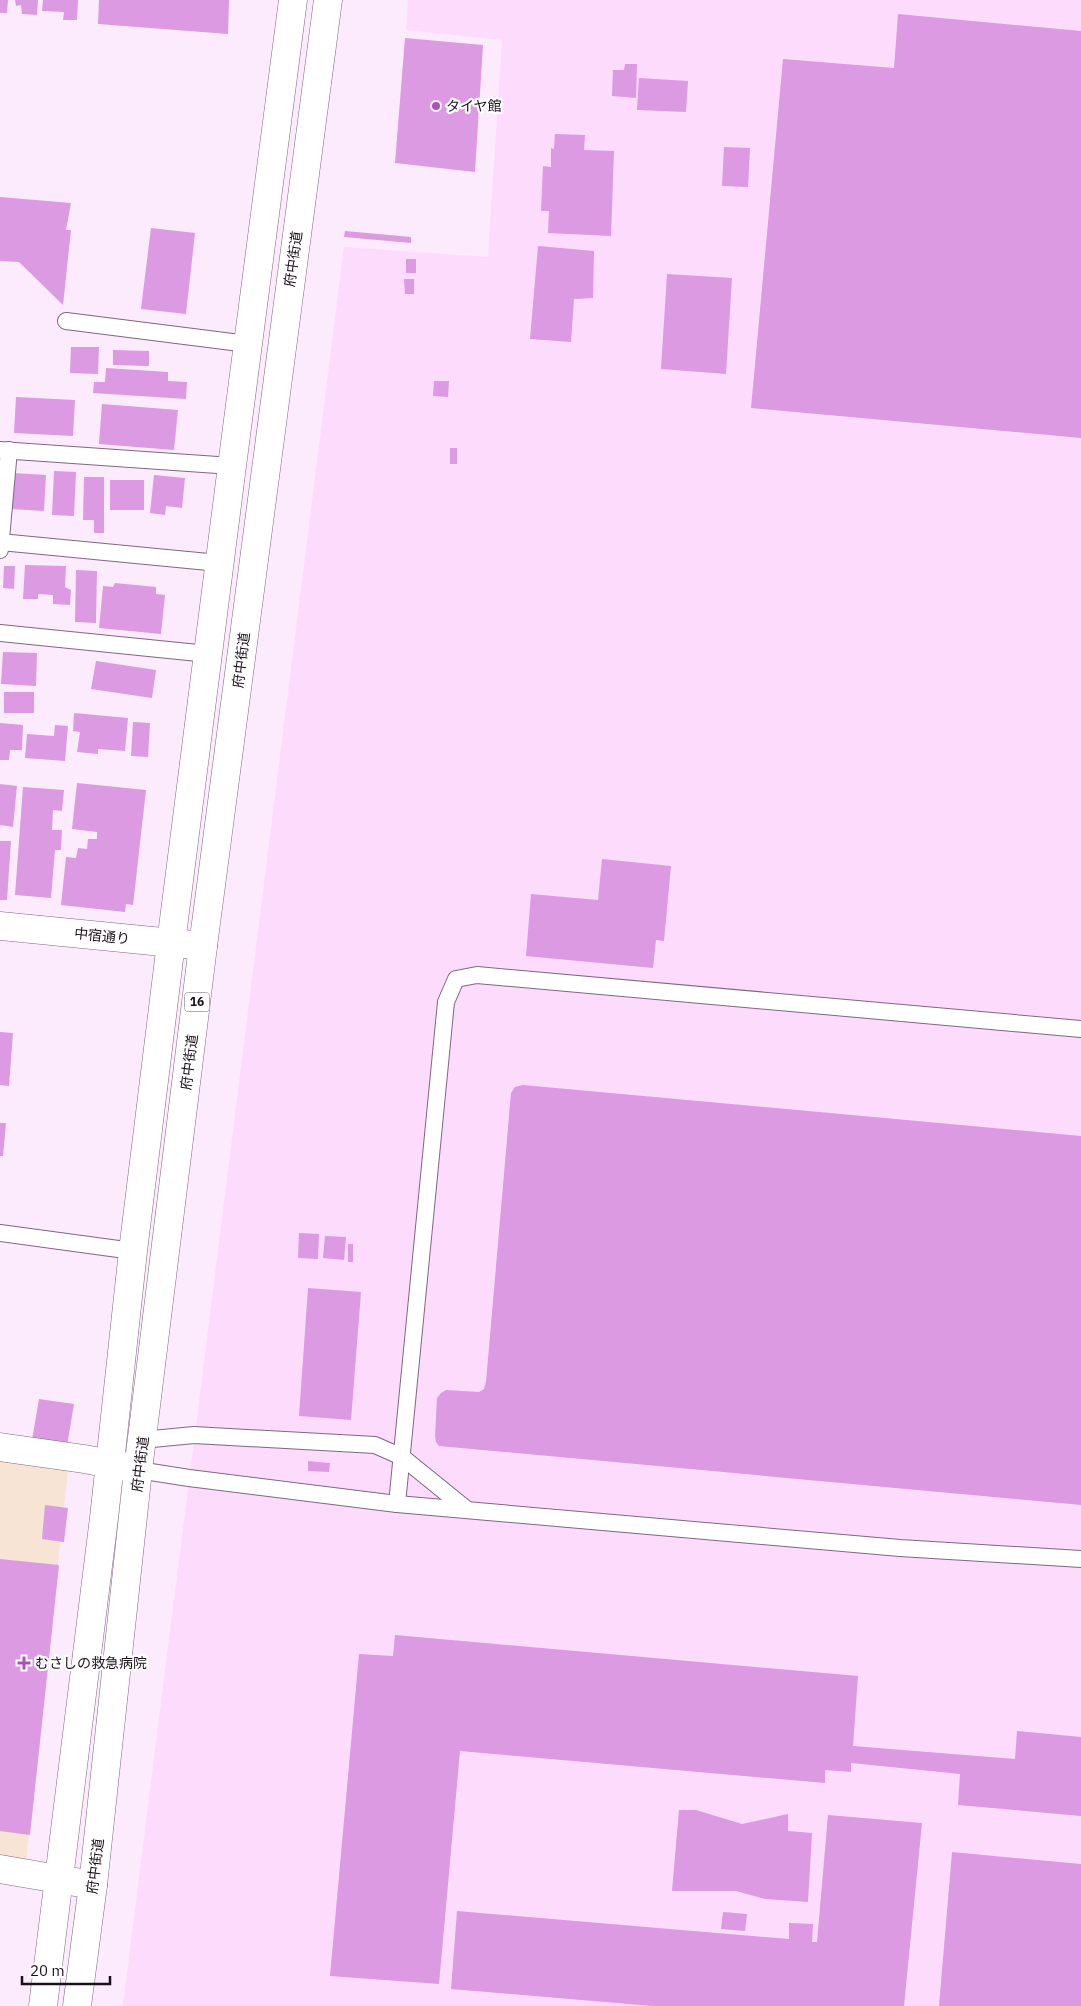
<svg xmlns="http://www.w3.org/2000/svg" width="1081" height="2006" font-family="'IBM Plex Sans','Noto Sans JP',sans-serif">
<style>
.built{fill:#fddbfd}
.medical{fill:#f7e4d4}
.building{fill:#db9ae2}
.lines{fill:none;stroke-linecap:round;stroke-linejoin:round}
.lane-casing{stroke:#806780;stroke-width:18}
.street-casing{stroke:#806780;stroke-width:29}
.primary-casing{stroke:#806780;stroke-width:29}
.lane{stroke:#fff;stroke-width:16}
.street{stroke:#fff;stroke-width:28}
.primary{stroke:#fff;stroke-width:28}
.poi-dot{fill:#ae50b9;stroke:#fff;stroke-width:2}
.labels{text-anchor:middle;stroke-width:4.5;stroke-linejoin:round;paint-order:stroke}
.shield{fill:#fff;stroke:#5f585f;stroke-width:1}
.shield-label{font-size:12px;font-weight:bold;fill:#1b111b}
.poi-label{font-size:14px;fill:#1b111b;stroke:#fff;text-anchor:start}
.street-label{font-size:14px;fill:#1b111b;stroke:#fff}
</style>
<rect width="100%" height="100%" fill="#fcebfc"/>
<polygon class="built" points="408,0 1081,0 1081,2006 123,2006 344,247 488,257 502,40 406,30"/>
<polygon class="medical" points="0,1459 68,1470 26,1861 0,1856"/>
<g class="building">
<polygon points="0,0 8,0 7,13 0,13"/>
<polygon points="15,0 38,0 37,15 22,14 21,5 16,6"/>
<polygon points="43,0 78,0 77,20 63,20 64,12 42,11"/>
<polygon points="99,0 229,0 228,34 98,24"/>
<polygon points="898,14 1081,31 1081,438 751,408 783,59 894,68"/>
<polygon points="405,38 483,45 475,172 395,163"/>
<polygon points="625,64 637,64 636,98 612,96 613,70 624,70"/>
<polygon points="639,78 688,81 686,112 637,110"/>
<polygon points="555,134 585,135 584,150 614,151 611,236 548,233 549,211 541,211 543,166 551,167 551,148 554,149"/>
<polygon points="724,147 750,148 748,187 722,186"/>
<polygon points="0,197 71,203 66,230 71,230 63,305 19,262 0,261"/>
<polygon points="151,228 195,233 186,314 141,309"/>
<polygon points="345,231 411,237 411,243 344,237"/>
<polygon points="538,246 594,251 593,298 574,299 571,342 530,339"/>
<rect x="406" y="259" width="10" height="14"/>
<polygon points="667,274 732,278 726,374 661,369"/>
<polygon points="404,279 414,279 414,294 405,294"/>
<polygon points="71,347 99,347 98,374 70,373"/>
<polygon points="113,350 149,351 149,366 113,365"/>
<polygon points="106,368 168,372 168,381 187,382 186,399 93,393 94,382 105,382"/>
<polygon points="434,381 449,381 448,397 433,396"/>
<polygon points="16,397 75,400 73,436 14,433"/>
<polygon points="102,404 178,410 174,450 99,444"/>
<rect x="450" y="448" width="7" height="16"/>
<polygon points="54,471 76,472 74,516 52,515"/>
<polygon points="13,473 46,475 44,511 11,509"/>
<polygon points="154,475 185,478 182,508 166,506 165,515 150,513"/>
<polygon points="84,477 104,477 104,533 94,533 94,520 83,520"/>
<rect x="110" y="480" width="34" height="30"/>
<polygon points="25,565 66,566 65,587 71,590 70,605 53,604 53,595 38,594 38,599 23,599"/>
<polygon points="4,566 15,566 14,589 3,588"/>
<polygon points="76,570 97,571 96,623 75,622"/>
<polygon points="115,583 156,587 156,594 165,595 161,634 99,628 103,586 113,587"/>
<polygon points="3,652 37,653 36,686 1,684"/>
<polygon points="96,661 156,670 152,698 91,689"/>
<rect x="4" y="692" width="30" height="21"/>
<polygon points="74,713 128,718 125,751 98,749 98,754 77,752 80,732 73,731"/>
<polygon points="133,722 150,723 148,757 131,756"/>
<polygon points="0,723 23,725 22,750 10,750 9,760 0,760"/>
<polygon points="55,725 68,726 65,761 25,758 27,734 54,736"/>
<polygon points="77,783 146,790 133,905 126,904 125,912 61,905 66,857 76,858 78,848 87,849 88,839 97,839 97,832 72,829"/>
<polygon points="0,784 17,786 13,827 0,825"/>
<polygon points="23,787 64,790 62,811 53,810 52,830 62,830 61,850 55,850 51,898 15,895"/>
<polygon points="0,841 11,841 7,900 0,900"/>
<polygon points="602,859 671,866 664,941 656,940 653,968 526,956 531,894 598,900"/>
<polygon points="0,1032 13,1033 9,1086 0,1085"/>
<polygon points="523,1085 1081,1136 1081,1505 439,1446 436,1442 435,1436 437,1398 441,1393 446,1390 479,1392 484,1389 486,1382 511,1093 515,1087"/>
<polygon points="0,1123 6,1123 3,1156 0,1156"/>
<polygon points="299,1233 319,1234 318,1259 298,1258"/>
<polygon points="325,1236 346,1237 344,1260 323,1258"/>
<rect x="348" y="1244" width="5" height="18"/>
<polygon points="308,1288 361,1292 351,1420 299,1416"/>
<polygon points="39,1399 74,1404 67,1446 32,1440"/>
<polygon points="308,1461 330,1463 329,1472 308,1471"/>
<polygon points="45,1505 68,1508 64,1542 42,1539"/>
<polygon points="0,1559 59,1565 30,1835 0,1831"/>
<polygon points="395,1635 858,1676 853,1746 1015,1759 1017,1731 1081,1737 1081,1816 958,1805 960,1774 851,1763 851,1772 825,1770 825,1783 460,1751 439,1984 330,1976 359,1654 393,1656"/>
<polygon points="679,1810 696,1810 742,1824 788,1814 788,1831 812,1833 808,1902 765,1899 736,1891 672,1891"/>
<polygon points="828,1815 922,1823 904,2006 652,2006 451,1989 457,1911 789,1939 789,1923 813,1924 812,1942 817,1942"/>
<polygon points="952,1852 1081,1864 1081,2006 939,2006"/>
<polygon points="723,1912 747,1914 745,1931 721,1929"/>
</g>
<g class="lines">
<defs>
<g id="lane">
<polyline points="66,321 248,344"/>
<polyline points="0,450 232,466"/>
<polyline points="0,542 219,563"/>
<polyline points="0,550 9,450"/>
<polyline points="0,633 208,654"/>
<polyline points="0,1233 133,1251"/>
<polyline points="142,1440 194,1435 375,1445 402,1457 465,1508"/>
<polyline points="138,1470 189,1478 397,1504 900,1548 1081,1559"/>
<polyline points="397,1504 446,1002 456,979 477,975 1081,1029"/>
</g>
<g id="street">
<polyline points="0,926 203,946"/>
<polyline points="0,1447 84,1459 132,1468"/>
<polyline points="0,1869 93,1885"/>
</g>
<g id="primary">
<polyline points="43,2006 104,1518 133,1251 171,943 232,466 293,0"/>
<polyline points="77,2006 93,1885 138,1470 203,946 328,0"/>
</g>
</defs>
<use href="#lane" class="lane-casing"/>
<use href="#street" class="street-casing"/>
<use href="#primary" class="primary-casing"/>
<use href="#lane" class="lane"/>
<use href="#street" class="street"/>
<use href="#primary" class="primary"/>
</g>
<g class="poi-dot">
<circle cx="436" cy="106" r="5"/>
<path d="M21.5 1655.5h5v5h5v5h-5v5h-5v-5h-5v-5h5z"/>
</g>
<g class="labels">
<rect class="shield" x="184.5" y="992.5" width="25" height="19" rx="4"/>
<g class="shield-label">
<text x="197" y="1006">16</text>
</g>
<g class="poi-label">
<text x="446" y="111">タイヤ館</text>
<text x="35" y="1668">むさしの救急病院</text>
</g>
<g class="street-label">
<text transform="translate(293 259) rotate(-82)" y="5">府中街道</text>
<text transform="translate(241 660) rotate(-83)" y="5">府中街道</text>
<text transform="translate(102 936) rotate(6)" y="5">中宿通り</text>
<text transform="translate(189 1062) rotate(-83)" y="5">府中街道</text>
<text transform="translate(140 1464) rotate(-83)" y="5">府中街道</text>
<text transform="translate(95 1866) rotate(-83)" y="5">府中街道</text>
</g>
</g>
<path d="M22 1976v8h88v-8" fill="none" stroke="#1b111b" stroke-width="2.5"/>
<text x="30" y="1976" font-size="15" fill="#1b111b" stroke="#ffffff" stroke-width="4" paint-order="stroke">20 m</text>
</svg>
